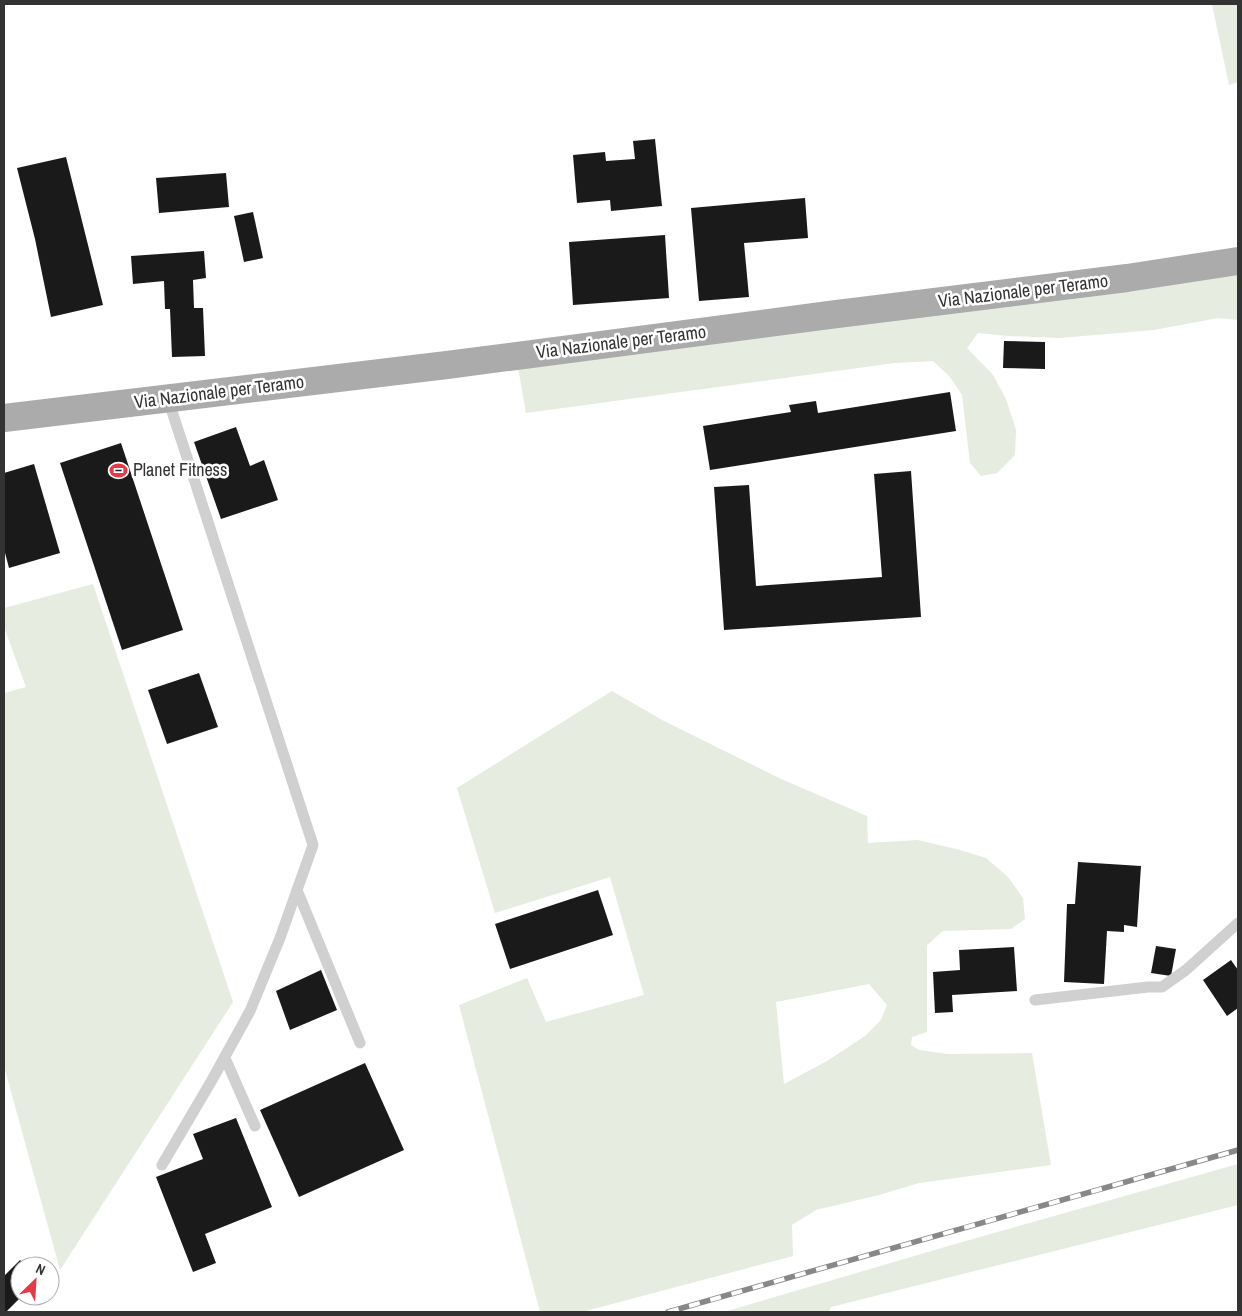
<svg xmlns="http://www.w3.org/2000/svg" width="1242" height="1316" font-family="'Archivo Narrow',sans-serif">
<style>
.green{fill:#e6ecdf;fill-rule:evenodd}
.building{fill:#1a1a1a}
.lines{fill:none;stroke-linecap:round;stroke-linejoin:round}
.service{stroke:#d0d0d0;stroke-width:11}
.primary{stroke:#ababab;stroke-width:28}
.rail-casing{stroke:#888;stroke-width:5.5}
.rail{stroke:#fff;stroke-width:4;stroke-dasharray:11;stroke-linecap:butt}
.labels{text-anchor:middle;stroke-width:5;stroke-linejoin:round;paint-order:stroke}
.street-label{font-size:18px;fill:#333;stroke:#fff}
.poi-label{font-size:18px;fill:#333;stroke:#fff;text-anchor:start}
</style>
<rect width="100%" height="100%" fill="#fff"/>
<g class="green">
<polygon points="1212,4 1238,4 1238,82 1229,85"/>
<polygon points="1238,265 1238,320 1218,318 1154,330 1059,338 1008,336 978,333 967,348 993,375 1006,399 1016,430 1015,455 997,473 981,476 970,463 962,395 950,377 933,361 895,363 526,413 516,356"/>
<polygon points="93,584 233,1002 60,1270 4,1066 4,693 26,687 4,627 4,608"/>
<path d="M 612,691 L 664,721 L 779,778 L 867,816 L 868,843 L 918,840 L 960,850 L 986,858 L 1008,877 L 1023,898 L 1025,919 L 1011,929 L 943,931 L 927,945 L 927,1032 L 912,1037 L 911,1045 L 919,1050 L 948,1054 L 1032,1053 L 1051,1165 L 919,1183 L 879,1195 L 816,1210 L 792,1225 L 793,1256 L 582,1312 L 540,1312 L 459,1005 L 527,978 L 546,1022 L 644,995 L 610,877 L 495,913 L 457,788 ZM 869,984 L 887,1005 L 881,1020 L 865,1036 L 827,1061 L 784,1084 L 776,1002 Z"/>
<polygon points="1238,1164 1238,1205 831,1307 829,1312 724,1312 962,1242"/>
</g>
<g class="building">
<polygon points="655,139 662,206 611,211 610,200 577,203 573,155 605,152 606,161 635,159 633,141"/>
<polygon points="66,157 103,305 51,317 35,239 17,168"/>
<polygon points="226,173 229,207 159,213 156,178"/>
<polygon points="805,198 808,238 744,243 749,297 699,301 691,208"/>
<polygon points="253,212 263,258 244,262 234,216"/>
<polygon points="665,235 669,298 573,305 569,242"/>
<polygon points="204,251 206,278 193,280 194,308 203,308 205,356 172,357 170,309 165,309 164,281 133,284 131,256"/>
<polygon points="1004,341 1045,342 1045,369 1003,368"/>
<polygon points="950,392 956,431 710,470 703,426 791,412 789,405 816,401 818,413"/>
<polygon points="236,427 250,466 264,460 278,500 221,519 194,442"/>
<polygon points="121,443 183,630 122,650 60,463"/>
<polygon points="34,464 60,553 9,568 4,549 4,473"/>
<polygon points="911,471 921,617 724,630 714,487 749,485 756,586 882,577 874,474"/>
<polygon points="199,673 218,727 167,744 148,690"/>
<polygon points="1078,862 1141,866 1137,927 1124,925 1124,932 1107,931 1104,984 1064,982 1067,904 1075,904"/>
<polygon points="598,890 613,935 510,969 495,924"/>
<polygon points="1156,946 1176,949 1171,976 1151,973"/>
<polygon points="1014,947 1017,991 952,995 953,1012 935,1013 933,972 960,970 959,950"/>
<polygon points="1231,960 1238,970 1238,1008 1227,1016 1203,980"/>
<polygon points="321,970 337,1010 290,1030 276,991"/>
<polygon points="365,1063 404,1150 299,1197 260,1110"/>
<polygon points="236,1118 272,1207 205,1234 216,1263 193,1272 156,1177 203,1159 193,1134"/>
<polygon points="20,1260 26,1266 20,1266 20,1296 22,1296 6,1312 4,1312 4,1276"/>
</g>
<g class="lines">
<g class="service">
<polyline points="297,890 360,1043"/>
<polyline points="1035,1000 1148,987 1162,987 1186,970 1238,923"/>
<polyline points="225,1058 255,1126"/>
<polyline points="162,1165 212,1080 250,1011 280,938 313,845 168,399"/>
</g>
<polyline class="primary" points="4,418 447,365 829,315 1127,278 1238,261"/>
<defs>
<polyline id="rail" points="668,1312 1238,1150"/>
</defs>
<use href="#rail" class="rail-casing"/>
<use href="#rail" class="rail"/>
</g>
<defs>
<symbol id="stadium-bare" viewBox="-9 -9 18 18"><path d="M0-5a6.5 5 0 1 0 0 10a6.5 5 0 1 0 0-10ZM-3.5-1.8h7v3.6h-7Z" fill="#e63946" stroke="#fff" stroke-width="2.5" paint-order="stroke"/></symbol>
</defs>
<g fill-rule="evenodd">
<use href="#stadium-bare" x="106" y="458" width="25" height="25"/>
</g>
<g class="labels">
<g class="street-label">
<text transform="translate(1023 291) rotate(-7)" y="6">Via Nazionale per Teramo</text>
<text transform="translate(621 342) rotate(-7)" y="6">Via Nazionale per Teramo</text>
<text transform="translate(219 392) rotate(-7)" y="6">Via Nazionale per Teramo</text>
</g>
<g class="poi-label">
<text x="133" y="476">Planet Fitness</text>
</g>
</g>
<rect width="1242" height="1316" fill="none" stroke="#333333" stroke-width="10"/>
<g transform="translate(35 1281) rotate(25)"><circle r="24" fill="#ffffff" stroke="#adadad"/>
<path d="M0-4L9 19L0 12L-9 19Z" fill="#e63946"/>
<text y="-8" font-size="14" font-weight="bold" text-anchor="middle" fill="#333333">N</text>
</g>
</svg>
